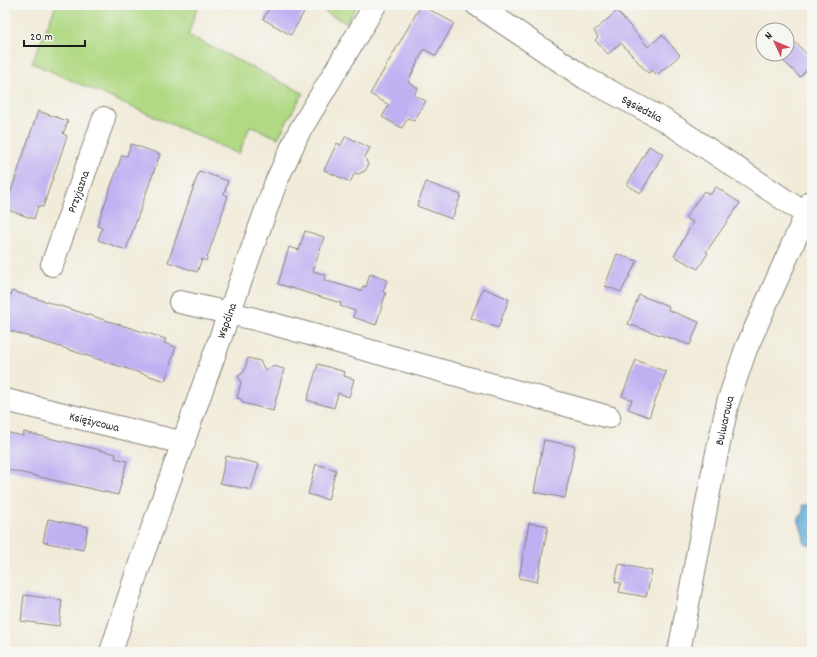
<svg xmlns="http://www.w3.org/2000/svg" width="817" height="657" font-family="Dekko,sans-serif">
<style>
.green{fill:#b0d984;stroke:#667a50}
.water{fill:#5ba8d4;stroke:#3c6278}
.building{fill:#bfb0f2}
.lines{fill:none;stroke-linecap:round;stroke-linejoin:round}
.minor-casing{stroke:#86847a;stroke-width:24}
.minor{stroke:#fff;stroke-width:22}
.labels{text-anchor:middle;stroke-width:3.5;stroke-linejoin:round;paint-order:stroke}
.street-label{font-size:12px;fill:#1c1c1c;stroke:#f6f6f2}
</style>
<rect width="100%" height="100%" fill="#f6f6f2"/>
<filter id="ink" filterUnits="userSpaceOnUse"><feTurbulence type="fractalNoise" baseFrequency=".025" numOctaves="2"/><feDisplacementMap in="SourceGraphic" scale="8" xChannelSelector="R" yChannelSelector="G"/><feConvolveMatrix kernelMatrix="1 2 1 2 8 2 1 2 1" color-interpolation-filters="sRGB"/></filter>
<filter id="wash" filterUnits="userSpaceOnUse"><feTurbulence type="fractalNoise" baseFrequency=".012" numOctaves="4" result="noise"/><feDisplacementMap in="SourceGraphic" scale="16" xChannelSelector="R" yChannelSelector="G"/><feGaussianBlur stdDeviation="0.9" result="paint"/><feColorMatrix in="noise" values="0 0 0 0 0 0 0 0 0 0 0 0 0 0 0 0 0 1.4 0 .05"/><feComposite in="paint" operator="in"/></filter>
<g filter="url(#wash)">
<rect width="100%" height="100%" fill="#f1ebd9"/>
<g class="green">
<polygon points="56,5 198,5 188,35 303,93 278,138 250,126 239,154 32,63"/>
<polygon points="313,5 358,5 346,23"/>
</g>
<path class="water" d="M 811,500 L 812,500 L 812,546 L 804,543 C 804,535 800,527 798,519 L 803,513 L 802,505 L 807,505 Z"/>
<g id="blocks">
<g class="building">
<polygon points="271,5 308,5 291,35 263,19"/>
<polygon points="421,5 454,23 436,56 424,49 408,82 418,88 414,95 426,101 414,121 408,118 402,128 382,117 389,105 370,94"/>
<polygon points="617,11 648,47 662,35 680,55 657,75 652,70 648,73 621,43 608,54 595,40 598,37 594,31"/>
<polygon points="787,35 812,59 812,64 800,77 776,54 787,54"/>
<polygon points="38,111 68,121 63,134 67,136 43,207 38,206 34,219 5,209"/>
<polygon points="346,136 370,148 365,157 368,165 365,171 358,174 355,173 350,182 324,170 337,143 341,145"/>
<polygon points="131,144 160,154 126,250 98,240 102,228 97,226 122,155 127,156"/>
<polygon points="649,146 663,154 641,193 627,185"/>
<polygon points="199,171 228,181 224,194 228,196 206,261 202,259 197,272 168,262"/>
<polygon points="426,182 461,195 452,219 417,206"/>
<polygon points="716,187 740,203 706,252 708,253 698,269 674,256 693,222 685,218 704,191 710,195"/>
<polygon points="305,231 324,237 313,271 326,275 324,280 361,291 363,286 366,287 370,274 387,280 383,292 386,293 376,325 353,317 355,311 340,306 341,303 278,284 289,247 299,250"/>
<polygon points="617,254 637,261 621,292 605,286"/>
<polygon points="483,288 509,299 498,328 471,318"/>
<polygon points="12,291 166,339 164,343 176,347 165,381 5,329 5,293 11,295"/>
<polygon points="639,295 669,306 668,310 699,322 690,345 628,324"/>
<polygon points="248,358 260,361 265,370 274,366 284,369 273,411 243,403 241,399 237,398 241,382 238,376 244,372"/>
<polygon points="636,360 666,372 649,417 628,409 632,400 622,396"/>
<polygon points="318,364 345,372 344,376 354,379 349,397 338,393 334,408 307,400"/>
<polygon points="5,432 23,436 24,432 116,454 115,458 127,461 118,495 5,469"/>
<polygon points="544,440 575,446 565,498 534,492"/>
<polygon points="226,456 259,464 251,490 220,483"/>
<polygon points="316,464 336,470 328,500 308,494"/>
<polygon points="48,519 88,527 83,550 43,542"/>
<polygon points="529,523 548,526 537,582 519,578"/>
<polygon points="619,564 652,571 646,597 619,592 621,583 615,582"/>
<polygon points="24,595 62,600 59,626 21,621"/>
</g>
</g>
</g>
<g filter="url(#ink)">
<use href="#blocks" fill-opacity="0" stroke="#86847a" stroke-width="1"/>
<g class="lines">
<defs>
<g id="minor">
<path id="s1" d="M 477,5 L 585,78 L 666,121 L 806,214"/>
<path id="s2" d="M 52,265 L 104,118"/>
<polyline points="180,302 255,319 609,417"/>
<path id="s3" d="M 5,400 L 184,443"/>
<path id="s4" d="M 111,652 L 141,560 L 276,182 L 299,132 L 375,5"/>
<path id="s5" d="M 679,652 L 712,476 L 728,402 L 746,349 L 812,201"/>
</g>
</defs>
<use href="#minor" class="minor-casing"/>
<use href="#minor" class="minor"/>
</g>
</g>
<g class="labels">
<g class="street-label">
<text dy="4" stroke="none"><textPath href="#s1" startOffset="195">Sąsiedzka</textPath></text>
<text dy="4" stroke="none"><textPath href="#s2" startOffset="78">Przyjazna</textPath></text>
<text dy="4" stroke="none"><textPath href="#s4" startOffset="351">Wspólna</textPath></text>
<text dy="4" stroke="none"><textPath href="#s5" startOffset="236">Bulwarowa</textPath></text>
<text dy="4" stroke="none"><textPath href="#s3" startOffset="92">Księżycowa</textPath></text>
</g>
</g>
<rect width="817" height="657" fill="none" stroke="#f6f6f2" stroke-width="20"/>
<g transform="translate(775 42) rotate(314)"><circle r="19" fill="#f6f6f2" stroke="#9f9f9c"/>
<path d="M0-3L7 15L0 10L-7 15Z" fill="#d1495b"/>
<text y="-6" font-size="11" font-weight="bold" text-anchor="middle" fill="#1c1c1c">N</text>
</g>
<path d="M24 40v6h61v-6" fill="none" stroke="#1c1c1c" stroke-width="2"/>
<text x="30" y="40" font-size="12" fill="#1c1c1c" stroke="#f6f6f2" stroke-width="3" paint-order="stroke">20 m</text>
</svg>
